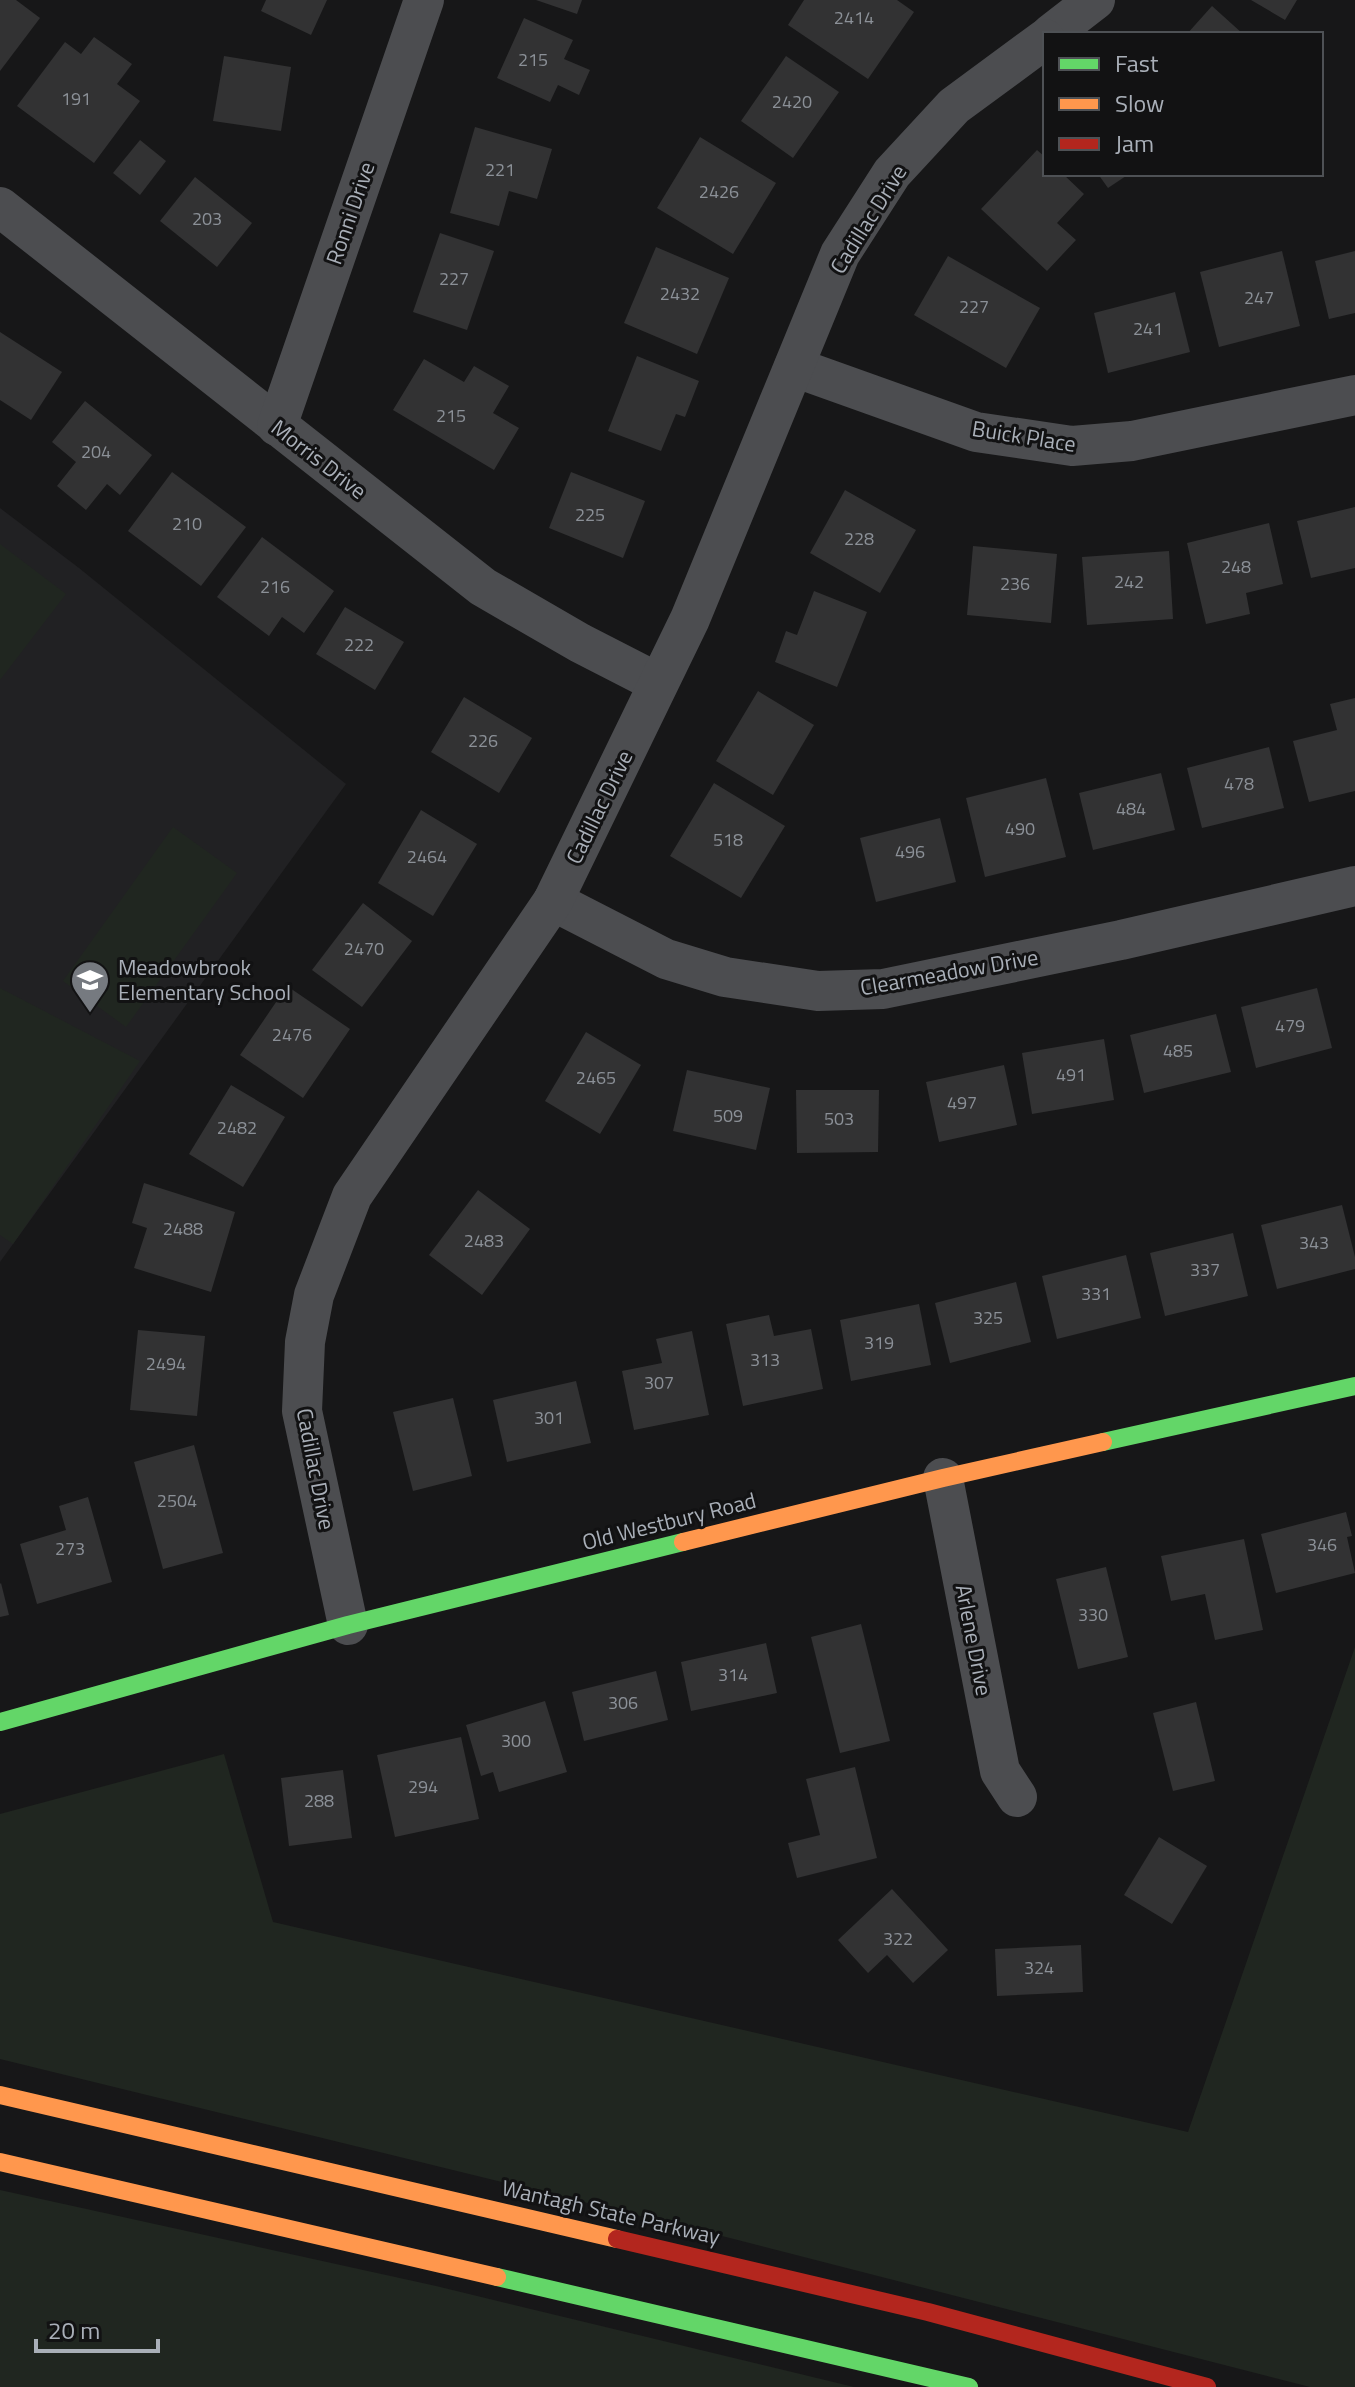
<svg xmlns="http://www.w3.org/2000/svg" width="1355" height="2387" font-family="'Titillium Web',sans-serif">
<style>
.built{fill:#212123}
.green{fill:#202620}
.building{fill:#323233}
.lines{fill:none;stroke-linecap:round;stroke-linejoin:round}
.street{stroke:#4c4d50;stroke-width:40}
.fast{stroke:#63d668;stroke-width:18}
.slow{stroke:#ff974d;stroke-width:18}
.jam{stroke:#b3261e;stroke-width:18}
.labels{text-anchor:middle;stroke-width:6;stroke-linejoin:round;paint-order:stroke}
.number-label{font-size:18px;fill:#8b9097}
.street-label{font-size:22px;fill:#a9afb8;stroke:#121213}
.poi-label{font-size:22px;fill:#a9afb8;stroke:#121213;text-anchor:start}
</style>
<rect width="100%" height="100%" fill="#171718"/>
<polygon class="built" points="0,508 79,568 346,784 0,1262"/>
<g class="green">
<polygon points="0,544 66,594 0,680"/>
<polygon points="173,827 237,873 126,1027 63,981"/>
<polygon points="0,988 140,1061 13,1244 0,1235"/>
<polygon points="1355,1647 1355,2387 1310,2387 730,2238 0,2059 0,1814 224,1754 273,1922 1188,2132"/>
<polygon points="0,2190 436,2286 854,2387 0,2387"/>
</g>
<g class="building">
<polygon points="0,0 16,0 40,18 0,71"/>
<polygon points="266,0 327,0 311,35 261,11"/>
<polygon points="536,0 582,0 577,14"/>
<polygon points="804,0 897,0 914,12 868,79 788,25"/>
<polygon points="1251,0 1297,0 1285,20"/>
<polygon points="1212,6 1243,34 1187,34"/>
<polygon points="524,18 573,40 564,59 590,70 579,95 558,85 550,102 497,78"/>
<polygon points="94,37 132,64 117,84 140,101 94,163 17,106 65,42 81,54"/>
<polygon points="224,56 291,67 281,131 213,121"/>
<polygon points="786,56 839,92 793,158 741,121"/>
<polygon points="475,127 552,149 537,199 509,191 499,226 450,213"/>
<polygon points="700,137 776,183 733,254 657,208"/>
<polygon points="140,140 166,161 140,195 113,173"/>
<polygon points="1037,150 1045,157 1045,174 1063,174 1084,194 1057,223 1076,240 1047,271 981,209"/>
<polygon points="1098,174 1129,174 1108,188"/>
<polygon points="195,177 252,223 217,267 160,221"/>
<polygon points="440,233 494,251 467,330 413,312"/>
<polygon points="656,247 729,278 697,354 624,323"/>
<polygon points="1282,251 1300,326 1219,347 1200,272"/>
<polygon points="1355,251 1355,313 1329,319 1315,261"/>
<polygon points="948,256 1040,308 1006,368 914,315"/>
<polygon points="1175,292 1190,352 1108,373 1094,313"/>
<polygon points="0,332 62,372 31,420 0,400"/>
<polygon points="637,356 699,381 685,417 676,414 661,451 608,431"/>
<polygon points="424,359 464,382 474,366 509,386 493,413 519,428 494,470 393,410"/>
<polygon points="85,401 152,455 120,495 107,484 86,510 57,486 76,462 52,442"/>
<polygon points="172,472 246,527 201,586 128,531"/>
<polygon points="571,472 645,501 623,558 549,528"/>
<polygon points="845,490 916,530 880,593 810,553"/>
<polygon points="1355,507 1355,568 1311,578 1297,521"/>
<polygon points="1269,523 1283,584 1246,593 1250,614 1206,624 1187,543"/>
<polygon points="262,537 334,591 304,633 282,617 269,636 217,597"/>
<polygon points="973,546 1057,554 1051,623 967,615"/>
<polygon points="1169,551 1173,619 1087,625 1082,557"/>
<polygon points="814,591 867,612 837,687 775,662 786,631 797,635"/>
<polygon points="345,607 404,642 375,690 316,654"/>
<polygon points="758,691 814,725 773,795 716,761"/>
<polygon points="464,697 532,738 499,793 431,752"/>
<polygon points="1355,698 1355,791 1309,802 1293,741 1337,730 1330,704"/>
<polygon points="1269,747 1284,808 1202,828 1187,768"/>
<polygon points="1161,773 1175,830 1093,850 1079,793"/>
<polygon points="1046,778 1066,857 985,877 966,798"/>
<polygon points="714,783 785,826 741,898 670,856"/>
<polygon points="421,810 477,844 433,916 378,883"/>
<polygon points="940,818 956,882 876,902 860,838"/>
<polygon points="363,903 412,941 362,1007 312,970"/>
<polygon points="287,986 350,1029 303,1098 240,1055"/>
<polygon points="1317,988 1332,1048 1256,1068 1241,1007"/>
<polygon points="1216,1014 1231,1072 1144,1093 1130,1035"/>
<polygon points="586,1032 641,1065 600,1134 545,1101"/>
<polygon points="1104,1039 1114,1100 1032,1114 1022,1053"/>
<polygon points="1004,1065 1017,1125 939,1142 926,1082"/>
<polygon points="687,1070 770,1088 756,1150 673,1131"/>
<polygon points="231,1085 285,1117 243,1187 189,1154"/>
<polygon points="796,1090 879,1090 878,1152 797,1153"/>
<polygon points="144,1183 235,1212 211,1292 134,1268 147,1228 132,1223"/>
<polygon points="478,1190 530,1229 482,1295 429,1255"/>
<polygon points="1342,1205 1355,1257 1355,1269 1277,1289 1261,1225"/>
<polygon points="1233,1233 1248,1296 1165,1316 1150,1253"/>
<polygon points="1126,1255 1141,1318 1057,1339 1042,1276"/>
<polygon points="1016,1282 1031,1342 950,1363 935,1303"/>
<polygon points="919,1304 931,1365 851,1381 840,1320"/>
<polygon points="769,1315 774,1336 811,1329 823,1389 743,1406 726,1324"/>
<polygon points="138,1330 205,1336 197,1416 130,1410"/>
<polygon points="692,1331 709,1415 634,1430 622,1371 662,1363 656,1339"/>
<polygon points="576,1381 591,1443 507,1462 493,1400"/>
<polygon points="453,1398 472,1476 413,1491 393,1412"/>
<polygon points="194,1445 223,1553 163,1569 134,1462"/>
<polygon points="88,1497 112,1582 37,1604 20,1544 66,1530 59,1506"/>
<polygon points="1346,1512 1352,1536 1347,1537 1355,1573 1276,1593 1261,1534"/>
<polygon points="1244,1539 1263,1630 1215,1640 1205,1594 1171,1601 1161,1556"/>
<polygon points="1106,1567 1128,1657 1078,1669 1056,1579"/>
<polygon points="1,1583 9,1615 0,1617 0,1584"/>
<polygon points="861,1624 890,1741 840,1753 811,1637"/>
<polygon points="766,1643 777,1693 691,1711 681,1662"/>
<polygon points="656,1671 668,1720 584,1741 572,1692"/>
<polygon points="545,1701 567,1772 499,1792 493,1772 481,1776 466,1725"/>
<polygon points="1196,1702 1215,1781 1173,1791 1153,1713"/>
<polygon points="461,1737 479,1819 395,1837 377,1755"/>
<polygon points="855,1767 877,1858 797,1878 788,1843 820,1835 806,1779"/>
<polygon points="343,1770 352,1838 289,1846 281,1778"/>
<polygon points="1159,1837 1207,1866 1172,1924 1124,1895"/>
<polygon points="892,1889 948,1950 913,1983 887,1955 868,1973 838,1940"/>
<polygon points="1081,1945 1083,1992 997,1996 995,1949"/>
</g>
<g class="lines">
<g class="street">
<polyline points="1051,34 1095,0"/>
<polyline points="0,207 483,587 580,643 658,683"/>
<polyline points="794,367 976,432 1072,446 1132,441 1355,395"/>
<polyline points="277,426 424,0"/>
<polyline points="553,901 666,959 725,977 818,991 883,989 1121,940 1355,886"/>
<polyline points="943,1478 1000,1771 1017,1797"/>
<polyline points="348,1625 302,1411 305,1342 314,1295 352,1196 553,901 690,619 840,254 892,173 954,106 1045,39"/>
</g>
<g class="fast">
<polyline points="1103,1442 1355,1386"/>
<polyline points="0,1722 348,1625 683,1542"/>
<polyline points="497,2277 969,2387"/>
</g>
<g class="slow">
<polyline points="683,1542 943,1478 1103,1442"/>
<polyline points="0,2095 617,2239"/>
<polyline points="0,2162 497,2277"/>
</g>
<polyline class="jam" points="617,2239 928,2312 1207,2387"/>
</g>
<defs>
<symbol id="school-pin" viewBox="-11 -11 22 30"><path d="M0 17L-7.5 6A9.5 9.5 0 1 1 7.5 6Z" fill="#767a80" stroke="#121213"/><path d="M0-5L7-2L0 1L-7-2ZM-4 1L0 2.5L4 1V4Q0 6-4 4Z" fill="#fff"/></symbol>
</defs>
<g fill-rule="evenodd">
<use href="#school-pin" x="68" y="958" width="44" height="60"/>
</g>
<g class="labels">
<g class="number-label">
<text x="854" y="24">2414</text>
<text x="533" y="66">215</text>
<text x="76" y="105">191</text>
<text x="792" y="108">2420</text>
<text x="500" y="176">221</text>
<text x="719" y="198">2426</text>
<text x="207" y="225">203</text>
<text x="454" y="285">227</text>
<text x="680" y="300">2432</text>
<text x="1259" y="304">247</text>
<text x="974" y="313">227</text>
<text x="1148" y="335">241</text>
<text x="451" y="422">215</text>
<text x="96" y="458">204</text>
<text x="590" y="521">225</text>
<text x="187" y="530">210</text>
<text x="859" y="545">228</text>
<text x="1236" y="573">248</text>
<text x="1129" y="588">242</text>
<text x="1015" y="590">236</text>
<text x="275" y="593">216</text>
<text x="359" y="651">222</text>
<text x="483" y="747">226</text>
<text x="1239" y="790">478</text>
<text x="1131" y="815">484</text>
<text x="1020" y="835">490</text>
<text x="728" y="846">518</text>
<text x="910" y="858">496</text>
<text x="427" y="863">2464</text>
<text x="364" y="955">2470</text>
<text x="1290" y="1032">479</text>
<text x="292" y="1041">2476</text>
<text x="1178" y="1057">485</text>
<text x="1071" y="1081">491</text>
<text x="596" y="1084">2465</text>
<text x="962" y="1109">497</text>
<text x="728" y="1122">509</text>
<text x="839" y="1125">503</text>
<text x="237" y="1134">2482</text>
<text x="183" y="1235">2488</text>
<text x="484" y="1247">2483</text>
<text x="1314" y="1249">343</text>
<text x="1205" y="1276">337</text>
<text x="1096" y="1300">331</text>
<text x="988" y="1324">325</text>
<text x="879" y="1349">319</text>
<text x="765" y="1366">313</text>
<text x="166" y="1370">2494</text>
<text x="659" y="1389">307</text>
<text x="549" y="1424">301</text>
<text x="177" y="1507">2504</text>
<text x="1322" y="1551">346</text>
<text x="70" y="1555">273</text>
<text x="1093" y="1621">330</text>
<text x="733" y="1681">314</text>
<text x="623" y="1709">306</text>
<text x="516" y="1747">300</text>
<text x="423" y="1793">294</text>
<text x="319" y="1807">288</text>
<text x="898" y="1945">322</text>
<text x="1039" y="1974">324</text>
</g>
<g class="street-label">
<text transform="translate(350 213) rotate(-71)" y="8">Ronni Drive</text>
<text transform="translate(868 219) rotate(-58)" y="8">Cadillac Drive</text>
<text transform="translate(1024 436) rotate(9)" y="8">Buick Place</text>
<text transform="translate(319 459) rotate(38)" y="8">Morris Drive</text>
<text transform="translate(599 807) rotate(-64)" y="8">Cadillac Drive</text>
<text transform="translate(949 972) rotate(-10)" y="8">Clearmeadow Drive</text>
<text transform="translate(316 1469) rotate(79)" y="8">Cadillac Drive</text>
<text transform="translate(669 1521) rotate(-14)" y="8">Old Westbury Road</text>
<text transform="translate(974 1640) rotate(79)" y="8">Arlene Drive</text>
<text transform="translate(611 2212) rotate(13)" y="8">Wantagh State Parkway</text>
</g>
<g class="poi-label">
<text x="118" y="975">Meadowbrook<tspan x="118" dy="25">Elementary School</tspan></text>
</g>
</g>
<rect x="1043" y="32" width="280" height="144" fill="#121213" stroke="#4e5155" stroke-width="2"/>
<rect x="1059" y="58" width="40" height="12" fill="#63d668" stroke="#4e5155" stroke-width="2"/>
<text x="1115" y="72" font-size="24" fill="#a9afb8">Fast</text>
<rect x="1059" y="98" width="40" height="12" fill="#ff974d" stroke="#4e5155" stroke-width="2"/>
<text x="1115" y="112" font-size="24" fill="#a9afb8">Slow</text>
<rect x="1059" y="138" width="40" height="12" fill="#b3261e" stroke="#4e5155" stroke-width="2"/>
<text x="1115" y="152" font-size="24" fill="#a9afb8">Jam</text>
<path d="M36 2339v12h122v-12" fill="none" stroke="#a9afb8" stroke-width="4"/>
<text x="48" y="2339" font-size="24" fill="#a9afb8" stroke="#121213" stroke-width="6" paint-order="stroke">20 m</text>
</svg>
